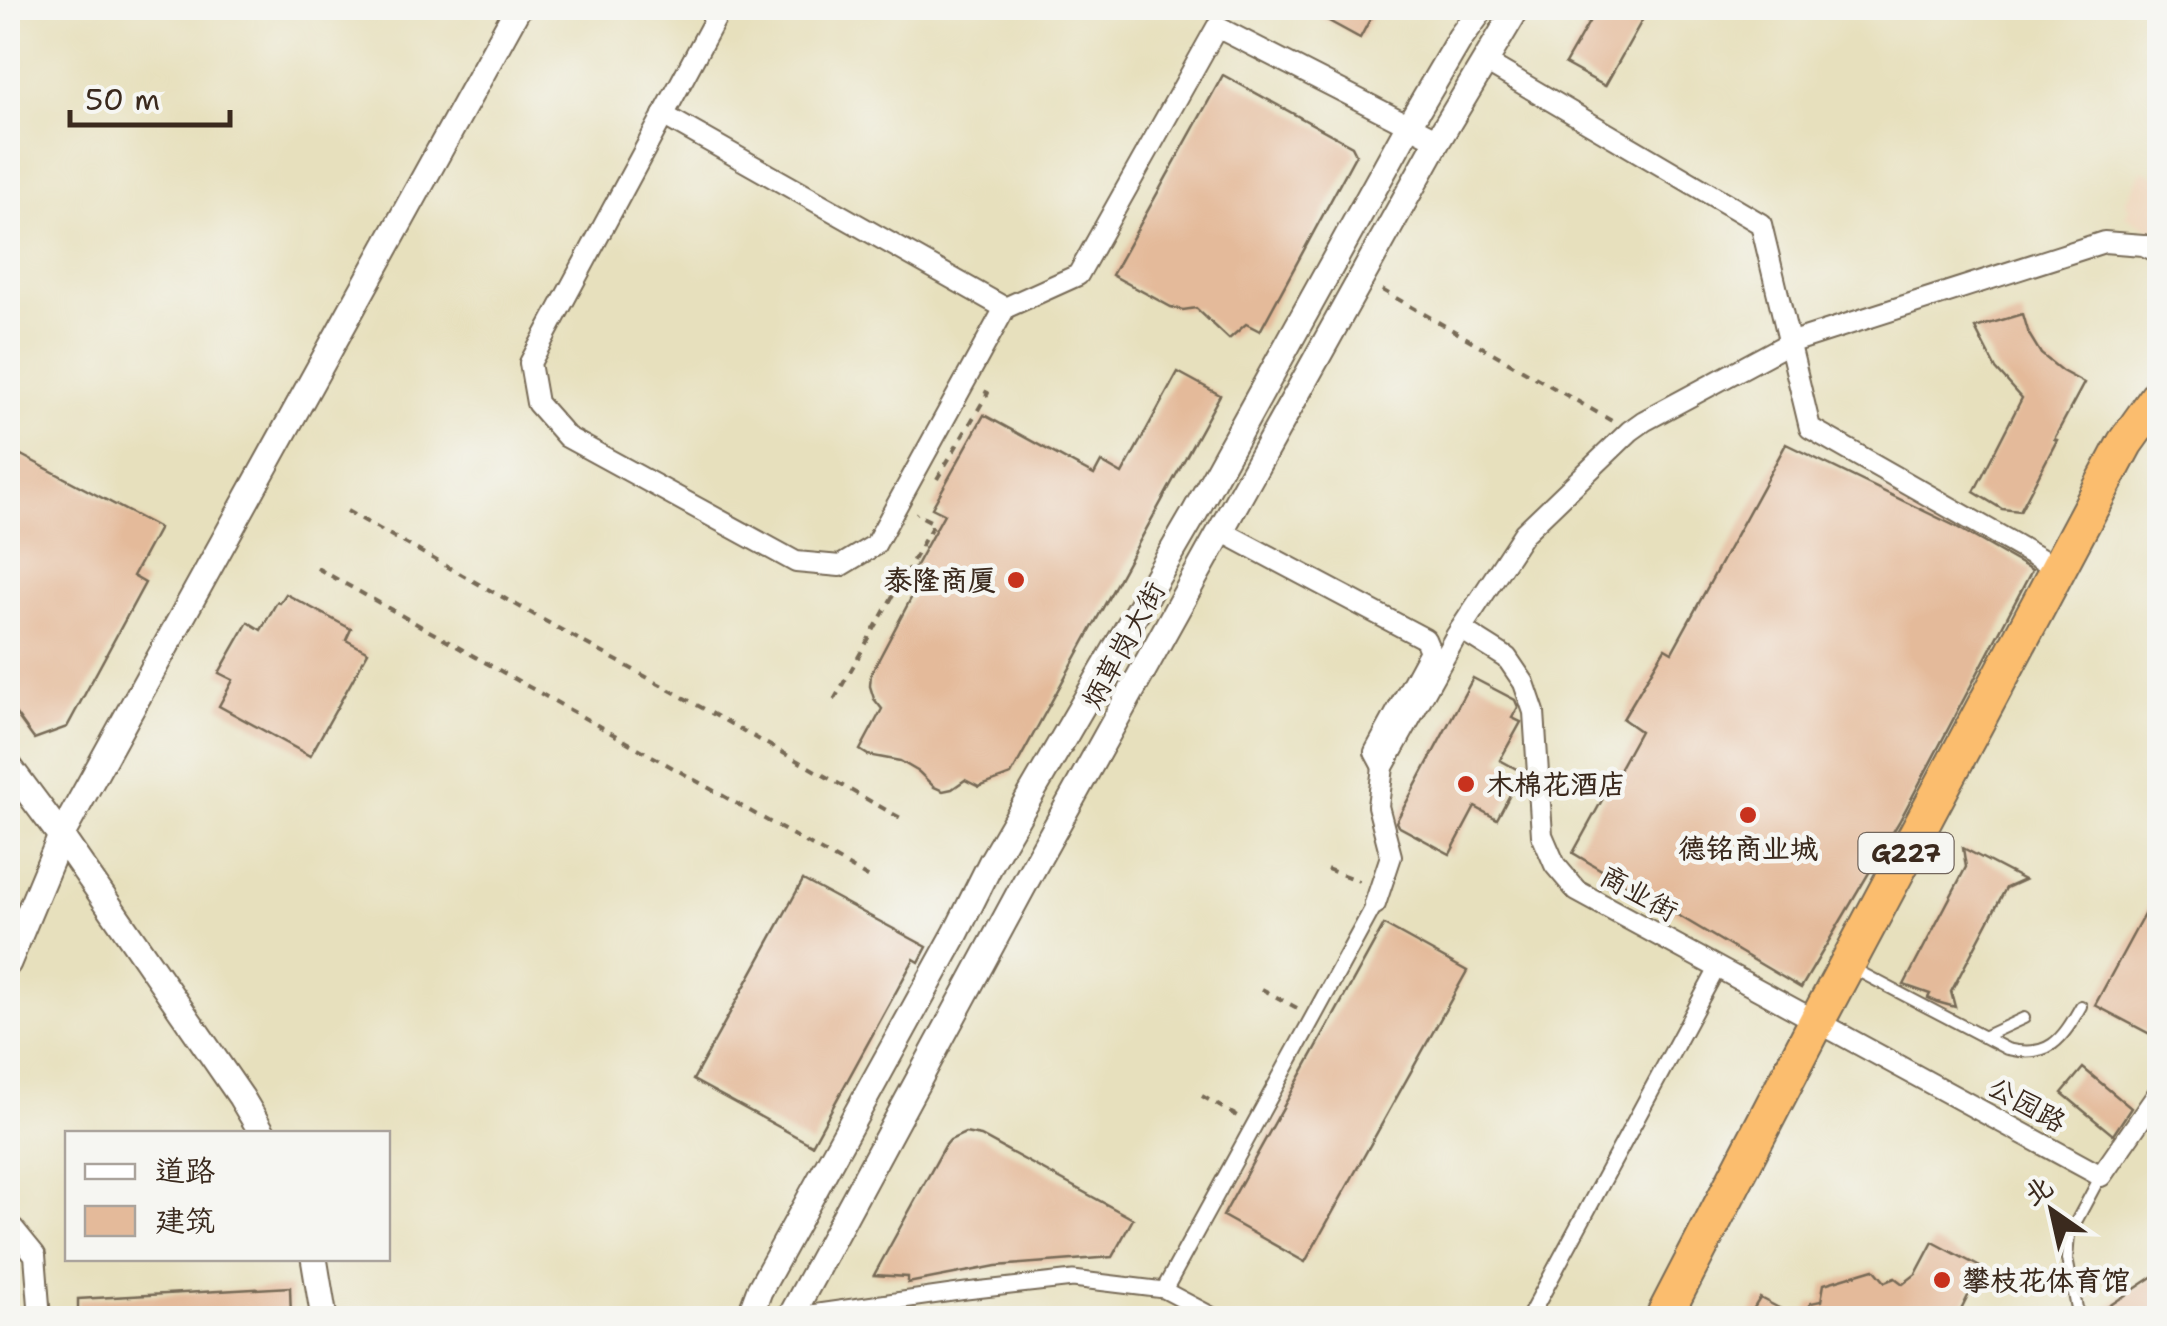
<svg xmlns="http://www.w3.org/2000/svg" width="2167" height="1326" font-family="'Shantell Sans','LXGW WenKai TC',sans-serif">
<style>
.built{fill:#efd6bb}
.building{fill:#e4ba9a}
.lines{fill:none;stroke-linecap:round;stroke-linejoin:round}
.service-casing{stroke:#776a56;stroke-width:14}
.pedestrian-casing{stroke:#776a56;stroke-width:19}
.minor-casing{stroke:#776a56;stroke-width:24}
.tertiary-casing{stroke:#776a56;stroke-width:29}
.trunk-casing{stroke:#776a56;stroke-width:39}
.path{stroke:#776a56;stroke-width:4;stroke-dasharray:8 8;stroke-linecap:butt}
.service{stroke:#fff;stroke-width:10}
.pedestrian{stroke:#fff;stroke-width:15}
.minor{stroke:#fff;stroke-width:20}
.tertiary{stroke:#fff;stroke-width:25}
.trunk{stroke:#fbbd6e;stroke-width:35}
.poi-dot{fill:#c8321e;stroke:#f6f6f2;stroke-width:4}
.labels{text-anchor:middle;stroke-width:9;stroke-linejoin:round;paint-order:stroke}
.shield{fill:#f6f6f2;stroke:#73675e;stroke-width:2.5}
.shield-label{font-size:25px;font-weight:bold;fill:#3b2a1e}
.poi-label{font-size:28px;font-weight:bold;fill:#3b2a1e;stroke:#f6f6f2;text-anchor:start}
.street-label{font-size:28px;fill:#3b2a1e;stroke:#f6f6f2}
</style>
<rect width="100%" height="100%" fill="#f6f6f2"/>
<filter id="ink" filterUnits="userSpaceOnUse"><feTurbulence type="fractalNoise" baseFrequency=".01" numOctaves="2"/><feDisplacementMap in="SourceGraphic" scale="20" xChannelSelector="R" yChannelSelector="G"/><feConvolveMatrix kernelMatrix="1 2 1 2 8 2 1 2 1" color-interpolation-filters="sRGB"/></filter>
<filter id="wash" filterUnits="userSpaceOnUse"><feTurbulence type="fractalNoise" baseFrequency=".0048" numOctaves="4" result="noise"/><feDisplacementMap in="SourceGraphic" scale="40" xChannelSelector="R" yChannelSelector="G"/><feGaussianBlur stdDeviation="2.25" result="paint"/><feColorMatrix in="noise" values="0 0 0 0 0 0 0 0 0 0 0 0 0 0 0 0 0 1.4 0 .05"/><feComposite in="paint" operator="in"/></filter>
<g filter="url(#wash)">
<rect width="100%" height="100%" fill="#e7e0bd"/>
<polygon class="built" points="2142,170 2159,178 2159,235 2125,216 2129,208 2125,202"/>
<g id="blocks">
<g class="building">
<polygon points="1305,8 1376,8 1360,38"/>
<polygon points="1597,8 1649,8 1605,86 1565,64"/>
<polygon points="1223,75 1352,146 1356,154 1260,331 1246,324 1229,339 1196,308 1183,310 1171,307 1112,275"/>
<polygon points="2022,314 2027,331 2041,354 2062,371 2084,383 2054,439 2057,440 2020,511 2002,509 1974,492 2022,398 1996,369 1975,328"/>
<polygon points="1178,372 1220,395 1011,775 979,787 965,780 952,789 943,791 934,787 919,772 900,761 868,755 860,750 882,709 874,699 870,686 871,674 919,583 909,578 944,514 932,508 984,415 1094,475 1101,462 1122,474"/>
<polygon points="1786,444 1955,526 2032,570 1899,822 1801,988 1573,853 1640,731 1623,719 1665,648 1672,652"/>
<polygon points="8,448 159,528 133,576 145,583 67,727 34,739 8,703"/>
<polygon points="286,594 351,629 346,640 368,652 310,756 219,706 233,680 219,673 248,622 261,630 277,602 280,603"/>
<polygon points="1473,678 1515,700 1518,707 1512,718 1521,722 1500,760 1522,772 1497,819 1475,807 1450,854 1398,826 1396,822"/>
<polygon points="1963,848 2024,880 2006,888 1951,992 1955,1007 1937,1002 1928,998 1930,994 1904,985 1966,867"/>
<polygon points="803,880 927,947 919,962 914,959 812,1145 693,1080"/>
<polygon points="2160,885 2160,1022 2152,1035 2095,1005"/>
<polygon points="1384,925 1467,971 1305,1262 1223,1216"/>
<polygon points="2083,1068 2131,1108 2113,1135 2062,1093"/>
<polygon points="965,1133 981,1136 1133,1219 1112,1257 996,1266 908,1283 908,1277 874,1275 945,1146 950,1140"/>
<polygon points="1933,1242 1982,1268 1957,1318 1802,1318 1811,1303 1821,1301 1824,1284 1874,1269 1885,1282 1895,1278 1903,1284 1916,1274"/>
<polygon points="2160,1272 2160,1318 2091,1318"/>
<polygon points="290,1287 291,1318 78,1318 78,1299"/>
<polygon points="1760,1298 1798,1318 1748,1318"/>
</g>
</g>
</g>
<g filter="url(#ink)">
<use href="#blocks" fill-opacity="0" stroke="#776a56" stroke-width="2.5"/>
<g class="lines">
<defs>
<g id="service">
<path d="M 1854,969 L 2007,1049 C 2049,1059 2062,1040 2081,1006"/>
<polyline points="1983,1037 2024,1018"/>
<polyline points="2079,1318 2067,1259 2069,1235 2100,1177"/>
</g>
<g id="pedestrian">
<polyline points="1164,1290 1375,904"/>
<polyline points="790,1316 966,1291 1073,1279 1164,1290 1217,1318"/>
<polyline points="1529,1318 1718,967"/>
</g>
<g id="minor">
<polyline points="721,8 530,363 537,403 567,437 796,562 840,566 875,545 1005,308 1078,275 1217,27 1438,140"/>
<polyline points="1484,61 1761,224 1810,428 2058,569"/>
<polyline points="663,115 1005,308"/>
<polyline points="1221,531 1425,639 1430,651 1375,752 1383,767"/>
<polyline points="1461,629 1507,658 1524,683 1534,712 1542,835 1555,865 1577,891 2101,1176 2160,1091"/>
<polyline points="1375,904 1391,856 1378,806 1383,767 1456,636 1524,533 1630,431 1644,421 1789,343 2104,242 2143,245 2160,253"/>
<polyline points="8,1227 13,1228 35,1255 40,1318"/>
</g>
<g id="tertiary">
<polyline points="8,765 61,836 241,1097 263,1134"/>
<polyline points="8,963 61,836 518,8"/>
<polyline points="314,1258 324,1318"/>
<polyline points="749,1318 759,1291 956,933 992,861 1194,514 1409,125 1460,38 1482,8"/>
<polyline points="790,1318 1027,879 1438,140 1517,8"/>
</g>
<polyline id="trunk" points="1663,1318 1817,1021 2125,443 2160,394"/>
</defs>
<use href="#service" class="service-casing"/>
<use href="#pedestrian" class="pedestrian-casing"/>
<use href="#minor" class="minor-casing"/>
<use href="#tertiary" class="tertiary-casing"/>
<use href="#trunk" class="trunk-casing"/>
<g class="path">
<polyline points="1382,290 1612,421"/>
<polyline points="937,479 988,393 982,390"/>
<polyline points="347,511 906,821"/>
<polyline points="317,568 873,880"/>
<polyline points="834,700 934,523 916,514 917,513"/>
<polyline points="1327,869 1359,881"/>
<polyline points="1262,989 1297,1008"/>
<polyline points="1202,1096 1237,1116"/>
</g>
<use href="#service" class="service"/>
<use href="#pedestrian" class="pedestrian"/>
<use href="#minor" class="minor"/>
<use href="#tertiary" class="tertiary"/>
<use href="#trunk" class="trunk"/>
</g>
</g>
<g class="poi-dot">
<circle cx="1016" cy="580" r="10"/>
<circle cx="1466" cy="784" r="10"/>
<circle cx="1748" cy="815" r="10"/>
<circle cx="1942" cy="1280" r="10"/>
</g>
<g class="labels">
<rect class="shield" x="1858.5" y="833" width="95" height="40" rx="8"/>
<g class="shield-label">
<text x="1906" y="862">G227</text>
</g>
<g class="poi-label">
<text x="996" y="590" text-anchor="end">泰隆商厦</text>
<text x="1486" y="794">木棉花酒店</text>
<text x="1748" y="858" text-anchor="middle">德铭商业城</text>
<text x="1962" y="1290">攀枝花体育馆</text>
</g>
<g class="street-label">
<text transform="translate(1123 645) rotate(-61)" y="10">炳草岗大街</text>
<text transform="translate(1639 893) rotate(29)" y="10">商业街</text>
<text transform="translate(2027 1104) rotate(29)" y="10">公园路</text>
</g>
</g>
<rect width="2167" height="1326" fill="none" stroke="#f6f6f2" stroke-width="40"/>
<rect x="65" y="1131" width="325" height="130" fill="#f6f6f2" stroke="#aba49d" stroke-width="2.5"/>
<rect x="85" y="1164" width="50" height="15" fill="#ffffff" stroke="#aba49d" stroke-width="2.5"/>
<text x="155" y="1181" font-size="30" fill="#3b2a1e">道路</text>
<rect x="85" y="1206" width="50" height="30" fill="#e4ba9a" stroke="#aba49d" stroke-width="2.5"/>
<text x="155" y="1231" font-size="30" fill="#3b2a1e">建筑</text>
<g transform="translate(2052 1211) rotate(326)" stroke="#f6f6f2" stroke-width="8" paint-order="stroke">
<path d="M0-8L18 38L0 25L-18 38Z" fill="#3b2a1e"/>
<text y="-15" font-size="28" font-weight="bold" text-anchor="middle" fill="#3b2a1e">北</text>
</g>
<path d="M70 110v15h160v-15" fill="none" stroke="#3b2a1e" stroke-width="5"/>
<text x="85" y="110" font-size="30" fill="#3b2a1e" stroke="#f6f6f2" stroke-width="8" paint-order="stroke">50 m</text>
</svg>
